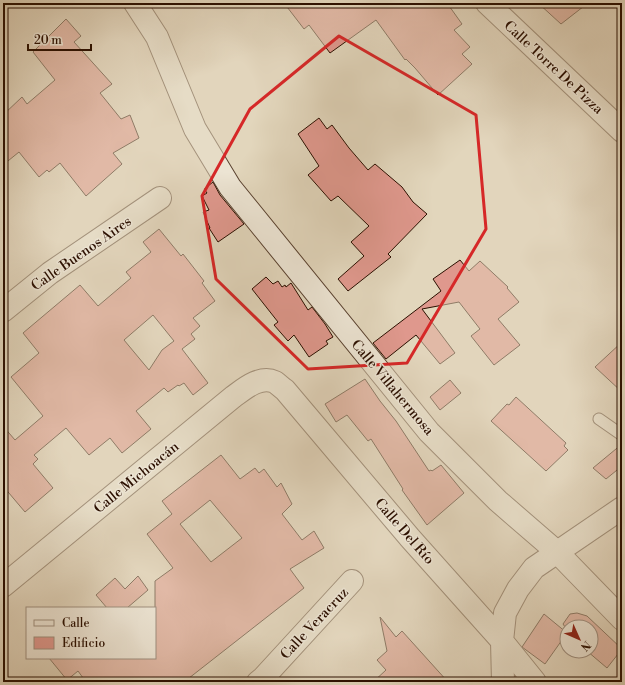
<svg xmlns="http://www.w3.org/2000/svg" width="625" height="685" font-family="'Libre Bodoni',serif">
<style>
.building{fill:#df988d;stroke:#2b0f00;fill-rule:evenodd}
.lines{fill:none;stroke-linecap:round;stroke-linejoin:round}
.service-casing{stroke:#59412f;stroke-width:13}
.minor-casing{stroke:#59412f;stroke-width:24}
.tertiary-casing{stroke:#59412f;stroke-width:24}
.service{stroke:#ece4d3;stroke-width:11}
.minor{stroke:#ece4d3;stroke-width:22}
.tertiary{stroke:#ece4d3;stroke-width:22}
.marked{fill:none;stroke:#d62828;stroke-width:3;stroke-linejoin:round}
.labels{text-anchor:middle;stroke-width:3;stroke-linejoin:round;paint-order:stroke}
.street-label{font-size:14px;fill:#2b0f00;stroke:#ece4d3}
</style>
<rect width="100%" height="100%" fill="#e2d6bc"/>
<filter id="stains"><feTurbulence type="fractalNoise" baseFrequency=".005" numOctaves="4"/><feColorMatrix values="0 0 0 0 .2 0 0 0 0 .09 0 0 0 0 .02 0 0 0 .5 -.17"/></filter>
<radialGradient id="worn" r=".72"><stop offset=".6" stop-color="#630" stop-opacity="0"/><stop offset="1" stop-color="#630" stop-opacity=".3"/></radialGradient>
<g class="building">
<polygon points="284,3 447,3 462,24 454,30 470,47 462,54 472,64 438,95 415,68 406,59 405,60 376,20 330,53 309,25 304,29"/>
<polygon points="538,3 588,3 561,24"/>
<polygon points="66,19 81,36 74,42 112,84 100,93 121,119 130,115 139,138 113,153 122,164 86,196 60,163 49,172 47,170 39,177 19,152 3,165 3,115 22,97 27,104 55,80 33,52"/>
<polygon points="319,118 327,129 332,125 349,148 368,170 375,164 402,187 413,202 427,214 388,254 391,257 348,291 338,279 364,256 351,242 369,226 338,196 331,201 308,175 319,166 298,134"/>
<polygon points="213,182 220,195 244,224 218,242 209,228 210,228 203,212 209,210 202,196 207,193 204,189"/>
<path d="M 159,229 L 181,256 L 183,254 L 204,281 L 202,283 L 215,301 L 193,318 L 200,326 L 191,334 L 195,339 L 182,349 L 208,383 L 193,395 L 184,383 L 179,386 L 178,385 L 168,392 L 164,388 L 136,411 L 151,429 L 122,453 L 110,438 L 89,455 L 66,428 L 34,455 L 38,459 L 33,464 L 53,488 L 25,512 L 3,486 L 3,426 L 15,440 L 43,416 L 11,377 L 39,353 L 23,333 L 80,285 L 98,306 L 131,278 L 126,272 L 151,252 L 143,242 ZM 153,315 L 174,341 L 162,350 L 149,370 L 124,340 Z"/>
<polygon points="460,260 469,271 480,261 508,287 507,288 519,302 498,319 520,345 494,365 471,336 480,329 459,302 422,309 455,353 440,364 416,335 386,359 373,343 441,291 433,279"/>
<polygon points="266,277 273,284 278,281 282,287 285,285 286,287 291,283 308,310 312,307 325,324 333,337 326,341 328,344 309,357 294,335 288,341 274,325 278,322 252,289"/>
<polygon points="622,342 622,392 595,367"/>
<polygon points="365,379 380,401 396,421 429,471 431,470 432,471 441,465 464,493 427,525 402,490 403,489 371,439 368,441 347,415 336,422 325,404"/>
<polygon points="450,380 461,393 440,410 430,397"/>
<polygon points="516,397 566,443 564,446 568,450 546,471 491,421 507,404 509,405"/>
<polygon points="622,444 622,466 606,479 593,468"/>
<path d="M 221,455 L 240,479 L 255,468 L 259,473 L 264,469 L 277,487 L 281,483 L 292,504 L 282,514 L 302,540 L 314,531 L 324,548 L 290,569 L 304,588 L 184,682 L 86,682 L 78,671 L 67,680 L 49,658 L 155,658 L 155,581 L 173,568 L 147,534 L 172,514 L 162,501 ZM 210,500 L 242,538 L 211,562 L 180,524 Z"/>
<polygon points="138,576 148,590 127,608 107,608 96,595 115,578 125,589"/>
<polygon points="577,613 587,616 622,649 607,668 587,651 591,651 591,627 567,627 567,630 563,624 570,614"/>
<polygon points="544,614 567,633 545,664 522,647"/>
<polygon points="380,617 396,637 402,631 448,682 373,682 386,670 377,660 387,651"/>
</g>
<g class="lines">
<defs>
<polyline id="service" points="599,419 622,435"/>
<g id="minor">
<polyline points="135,3 157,37 195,129 230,187 429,432 498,501 557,552 622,619"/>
<polyline points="487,3 622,131"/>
<polyline points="3,311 50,273 160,198"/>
<path d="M 3,586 L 233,397 C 244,389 260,375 275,382 C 278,384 282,388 285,390 L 410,538 L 502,641 L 503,682"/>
<polyline points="258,682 263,678 352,581"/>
</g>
<polyline id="tertiary" points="535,682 502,641 505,613 518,589 534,568 622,508"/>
</defs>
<use href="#service" class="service-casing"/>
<use href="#minor" class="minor-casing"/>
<use href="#tertiary" class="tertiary-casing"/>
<use href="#service" class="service"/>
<use href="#minor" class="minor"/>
<use href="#tertiary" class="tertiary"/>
</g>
<path d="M0 0H625V685H0ZM 339,36 L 476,115 L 486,229 L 407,363 L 308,369 L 216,279 L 202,196 L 250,109 Z" fill="#e2d6bc" fill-opacity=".55" fill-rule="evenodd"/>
<path class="marked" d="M 339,36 L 476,115 L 486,229 L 407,363 L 308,369 L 216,279 L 202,196 L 250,109 Z"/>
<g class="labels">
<g class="street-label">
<text transform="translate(554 67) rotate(43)" y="5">Calle Torre De Pizza</text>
<text transform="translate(81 253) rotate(-35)" y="5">Calle Buenos Aires</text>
<text transform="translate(393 387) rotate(50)" y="5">Calle Villahermosa</text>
<text transform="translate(136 477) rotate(-39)" y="5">Calle Michoacán</text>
<text transform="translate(405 531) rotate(49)" y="5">Calle Del Río</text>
<text transform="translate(314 623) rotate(-47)" y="5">Calle Veracruz</text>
</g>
</g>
<rect width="625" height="685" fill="none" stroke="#e2d6bc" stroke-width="16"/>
<rect x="4" y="4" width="617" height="677" fill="none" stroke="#2b0f00" stroke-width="2"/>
<rect x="8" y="8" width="609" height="669" fill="none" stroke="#2b0f00"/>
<rect x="26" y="607" width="130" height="52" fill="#ece4d3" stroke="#9f8f7f"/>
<rect x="34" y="620" width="20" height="6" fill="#ece4d3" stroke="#9f8f7f"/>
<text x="62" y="627" font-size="12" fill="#2b0f00">Calle</text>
<rect x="34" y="637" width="20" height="12" fill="#df988d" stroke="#9f8f7f"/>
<text x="62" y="647" font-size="12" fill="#2b0f00">Edificio</text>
<g transform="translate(579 639) rotate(135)"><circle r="19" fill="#ece4d3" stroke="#9f8f7f"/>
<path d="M0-3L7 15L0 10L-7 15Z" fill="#8f2418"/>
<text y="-6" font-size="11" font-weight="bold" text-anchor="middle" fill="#2b0f00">N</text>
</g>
<path d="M28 44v6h63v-6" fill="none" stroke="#2b0f00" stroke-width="2"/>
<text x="34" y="44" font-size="12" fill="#2b0f00" stroke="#ece4d3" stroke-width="3" paint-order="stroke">20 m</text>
<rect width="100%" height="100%" filter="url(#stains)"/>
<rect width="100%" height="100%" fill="url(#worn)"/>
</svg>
